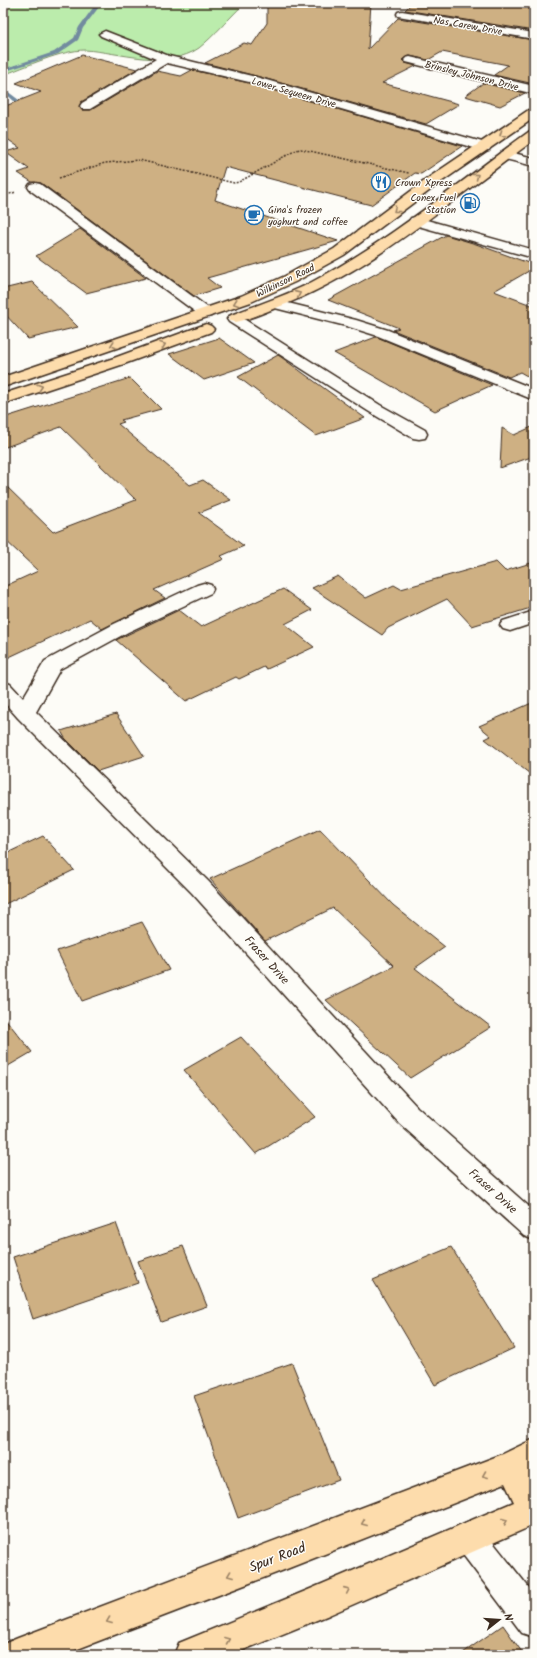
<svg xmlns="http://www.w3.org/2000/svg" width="537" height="1658" font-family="Kalam,sans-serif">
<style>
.green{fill:#bbecac;stroke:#7b8b65}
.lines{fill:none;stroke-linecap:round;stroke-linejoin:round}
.stream{fill:#728b9f;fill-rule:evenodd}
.building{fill:#ceb083;stroke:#3b2a1e}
.minor-casing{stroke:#3b2a1e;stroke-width:3}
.major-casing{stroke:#3b2a1e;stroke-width:3}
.path{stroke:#3b2a1e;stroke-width:1.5;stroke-dasharray:2 1.5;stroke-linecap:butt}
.minor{fill:#fdfcf7;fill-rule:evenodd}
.major{fill:#fddcac;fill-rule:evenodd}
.oneway{stroke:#9c8365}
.labels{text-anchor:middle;stroke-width:3;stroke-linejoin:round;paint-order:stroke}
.far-street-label{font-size:10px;fill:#3b2a1e;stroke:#fdfcf7}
.far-poi-label{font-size:10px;fill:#3b2a1e;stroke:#fdfcf7;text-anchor:start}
.street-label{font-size:12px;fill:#3b2a1e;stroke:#fdfcf7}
.near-street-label{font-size:14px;fill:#3b2a1e;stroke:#fdfcf7}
</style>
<rect width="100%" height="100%" fill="#fdfcf7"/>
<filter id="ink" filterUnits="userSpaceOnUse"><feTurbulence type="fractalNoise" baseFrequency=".025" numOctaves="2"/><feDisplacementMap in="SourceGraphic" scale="8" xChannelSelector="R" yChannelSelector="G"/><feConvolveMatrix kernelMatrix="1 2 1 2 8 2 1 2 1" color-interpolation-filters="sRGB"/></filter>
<g filter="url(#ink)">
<path class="green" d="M 3,3 L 245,3 C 231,16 213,37 199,48 C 168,70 119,52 85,50 C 62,50 25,67 3,75 Z"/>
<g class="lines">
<g class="stream">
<polygon points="100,3 105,3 99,7 83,28 78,40 58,54 3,72 3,69 54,52 74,38 79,27 95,5"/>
<polygon points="3,88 19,100 24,112 20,112 15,102 3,91"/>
</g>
</g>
<g class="building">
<polygon points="267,3 371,3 368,49 398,18 534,40 534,84 494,75 508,65 442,52 428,60 410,56 406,57 402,60 405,63 416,66 382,83 459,104 426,124 256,76 205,63 244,43 252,45 267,23"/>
<polygon points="412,3 534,3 534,31 405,10"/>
<polygon points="82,55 137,69 81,102 79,107 82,110 91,110 157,71 181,76 192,70 249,83 462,146 421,174 415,173 371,205 225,167 215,200 338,241 207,278 220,288 194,296 41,183 32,182 18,173 29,169 5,152 20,148 3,136 3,107 41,92 16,83"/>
<polygon points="483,83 525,93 500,106 465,96"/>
<polygon points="80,229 146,278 86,293 36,256"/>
<polygon points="446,235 476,244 534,265 534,268 494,291 534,306 534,380 520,372 509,377 393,330 399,328 328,300"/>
<polygon points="32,282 78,327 28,339 3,312 3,289"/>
<polygon points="376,337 377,337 492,385 435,411 334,353"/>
<polygon points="219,338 254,363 204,380 169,354"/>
<polygon points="278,355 281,357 365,418 316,436 238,377"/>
<polygon points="130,378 161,409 121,420 124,422 118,424 190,485 203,480 231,500 199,513 244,546 221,556 224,559 154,590 165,598 102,629 90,619 3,660 3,587 38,571 3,538 3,483 53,532 136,500 61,427 3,448 3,418"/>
<polygon points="534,426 534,456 500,468 502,428 514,435"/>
<polygon points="496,562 505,571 534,562 534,607 472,626 447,599 388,628 382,635 312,588 338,576 366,598 394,585 401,589"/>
<polygon points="283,589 312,610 285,624 314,647 267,669 264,667 239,679 236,677 186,701 116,640 179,610 201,627"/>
<polygon points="534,702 534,777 485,739 491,736 479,726"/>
<polygon points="116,714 144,756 98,771 65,738 61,731"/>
<polygon points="320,829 393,905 445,947 415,968 491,1027 410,1078 326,1000 394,966 333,908 265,941 210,879"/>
<polygon points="43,836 74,870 3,905 3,855"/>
<polygon points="142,922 169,970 82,1001 57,951"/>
<polygon points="3,1016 32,1052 3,1069"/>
<polygon points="241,1037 315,1117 256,1154 184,1070"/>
<polygon points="116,1223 138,1283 33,1319 13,1257"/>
<polygon points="183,1246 207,1306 161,1322 138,1261"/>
<polygon points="451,1247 514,1348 435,1385 373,1280"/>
<polygon points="292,1363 339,1480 238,1518 194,1396"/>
<polygon points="503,1625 524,1655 460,1655"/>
</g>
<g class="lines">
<defs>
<g id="minor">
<polygon points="402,11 534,33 534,39 398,16 397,14 398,12"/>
<polygon points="105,31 169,56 256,77 489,144 491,147 489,150 481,150 249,82 167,63 90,109 82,109 80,106 82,103 156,59 101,36 99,34"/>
<polygon points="410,57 534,86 534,94 406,62 404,60 406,58"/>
<polygon points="505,151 534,158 534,166 501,158 499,155 501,152"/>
<polygon points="35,183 40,184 211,310 213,313 211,316 206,317 201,316 30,190 28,187 30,184"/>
<polygon points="416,217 534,250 534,258 411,224 409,221 411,218"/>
<polygon points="276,300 356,320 388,330 534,389 534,400 378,336 346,326 271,307 269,304 271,301"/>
<polygon points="234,315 239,316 380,405 425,430 427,434 425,438 419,439 413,438 368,411 229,322 227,319 229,316"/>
<polygon points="204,583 211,585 213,589 211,593 128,632 60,669 36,712 208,881 417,1107 534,1211 534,1240 524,1236 399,1123 192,893 18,718 3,701 3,682 10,684 23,698 45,661 114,624 197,585"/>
<polygon points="534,611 534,623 510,631 503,629 500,625 503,621"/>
<polygon points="469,1521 480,1526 534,1594 534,1637 522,1633 458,1548 453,1537 458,1526"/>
</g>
<g id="major">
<polygon points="534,108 534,118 441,182 344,255 295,282 251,302 3,387 3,377 241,296 285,276 334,249 431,176 530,109"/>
<path d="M 534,130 L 534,140 C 451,200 371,273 273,309 C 261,314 249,319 236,322 L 231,321 L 229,318 L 231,315 C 257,305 285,296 310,283 C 388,242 458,183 530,131 Z"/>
<polygon points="206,324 211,326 214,329 211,332 124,364 3,404 3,394 114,358"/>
<polygon points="534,1439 534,1470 532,1471 534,1475 534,1525 329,1615 231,1655 174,1655 179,1643 308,1590 514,1502 505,1483 284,1570 62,1655 3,1655 6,1643 18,1638 503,1454"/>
</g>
</defs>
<use href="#minor" class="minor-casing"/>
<use href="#major" class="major-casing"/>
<g class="path">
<polyline points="59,178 105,163 139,160 234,183 239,182 296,150 301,149 409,173"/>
<polyline points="3,196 16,192"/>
</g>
<use href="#minor" class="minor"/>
<use href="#major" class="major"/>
</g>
<defs><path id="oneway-chevron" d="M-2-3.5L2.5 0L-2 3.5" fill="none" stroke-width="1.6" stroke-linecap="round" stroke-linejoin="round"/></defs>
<g class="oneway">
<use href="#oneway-chevron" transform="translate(502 134) rotate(145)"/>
<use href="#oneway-chevron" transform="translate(476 176) rotate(-37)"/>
<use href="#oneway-chevron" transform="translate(396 210) rotate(142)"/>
<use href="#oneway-chevron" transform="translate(298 294) rotate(-24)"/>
<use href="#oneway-chevron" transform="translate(236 303) rotate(161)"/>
<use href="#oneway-chevron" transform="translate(113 345) rotate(161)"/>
<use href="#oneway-chevron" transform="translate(163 345) rotate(-20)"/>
<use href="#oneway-chevron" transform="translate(40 387) rotate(-18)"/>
<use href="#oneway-chevron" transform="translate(485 1475) rotate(158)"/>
<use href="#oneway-chevron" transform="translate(505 1521) rotate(-23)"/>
<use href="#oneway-chevron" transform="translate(364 1523) rotate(158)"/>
<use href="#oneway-chevron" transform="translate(230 1575) rotate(159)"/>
<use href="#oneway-chevron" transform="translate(347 1590) rotate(-24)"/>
<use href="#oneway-chevron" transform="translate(109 1621) rotate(159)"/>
<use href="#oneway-chevron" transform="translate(227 1640) rotate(-22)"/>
</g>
</g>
<defs>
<symbol id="restaurant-ring" viewBox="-11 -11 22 22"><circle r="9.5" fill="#fdfcf7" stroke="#1f6fb2" stroke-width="1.5"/><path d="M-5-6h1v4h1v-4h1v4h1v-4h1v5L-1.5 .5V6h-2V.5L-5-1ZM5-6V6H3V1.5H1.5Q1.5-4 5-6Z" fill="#1f6fb2"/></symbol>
<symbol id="fuel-ring" viewBox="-11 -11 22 22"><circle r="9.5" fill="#fdfcf7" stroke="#1f6fb2" stroke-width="1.5"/><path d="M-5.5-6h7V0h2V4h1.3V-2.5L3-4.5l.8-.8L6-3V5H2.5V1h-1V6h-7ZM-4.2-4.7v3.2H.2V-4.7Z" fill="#1f6fb2"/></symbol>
<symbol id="cafe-ring" viewBox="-11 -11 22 22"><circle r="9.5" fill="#fdfcf7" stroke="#1f6fb2" stroke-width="1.5"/><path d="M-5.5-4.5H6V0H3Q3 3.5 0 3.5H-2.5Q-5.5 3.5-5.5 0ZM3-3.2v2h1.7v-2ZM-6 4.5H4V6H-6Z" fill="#1f6fb2"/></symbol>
</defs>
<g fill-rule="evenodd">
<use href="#restaurant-ring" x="370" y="171" width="22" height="22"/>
<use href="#fuel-ring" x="459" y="192" width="22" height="22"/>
<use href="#cafe-ring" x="243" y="204" width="22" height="22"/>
</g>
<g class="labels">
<g class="far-street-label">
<text transform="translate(468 25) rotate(10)" y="4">Nas Carew Drive</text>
<text transform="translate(472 75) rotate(14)" y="4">Brinsley Johnson Drive</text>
<text transform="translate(294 92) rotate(16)" y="4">Lower Sequeen Drive</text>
<text transform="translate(285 280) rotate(-26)" y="4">Wilkinson Road</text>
</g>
<g class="far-poi-label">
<text x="395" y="186">Crown Xpress</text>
<text x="456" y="201" text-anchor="end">Conex Fuel<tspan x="456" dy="12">Station</tspan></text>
<text x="268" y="213">Gina's frozen<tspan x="268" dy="12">yoghurt and coffee</tspan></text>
</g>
<g class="street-label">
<text transform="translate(267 960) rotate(48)" y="4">Fraser Drive</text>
<text transform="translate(493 1191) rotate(42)" y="4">Fraser Drive</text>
</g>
<g class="near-street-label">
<text transform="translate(277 1557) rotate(-21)" y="5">Spur Road</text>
</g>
</g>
<rect width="537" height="1658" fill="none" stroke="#fdfcf7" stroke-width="16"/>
<rect x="8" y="8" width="521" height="1642" fill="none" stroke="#3b2a1e" stroke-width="1.5" filter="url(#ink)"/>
<g transform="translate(499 1620) rotate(73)" stroke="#fdfcf7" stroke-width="3" paint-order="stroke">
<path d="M0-3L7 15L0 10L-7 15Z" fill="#3b2a1e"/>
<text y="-6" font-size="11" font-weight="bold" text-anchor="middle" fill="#3b2a1e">N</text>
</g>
</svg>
